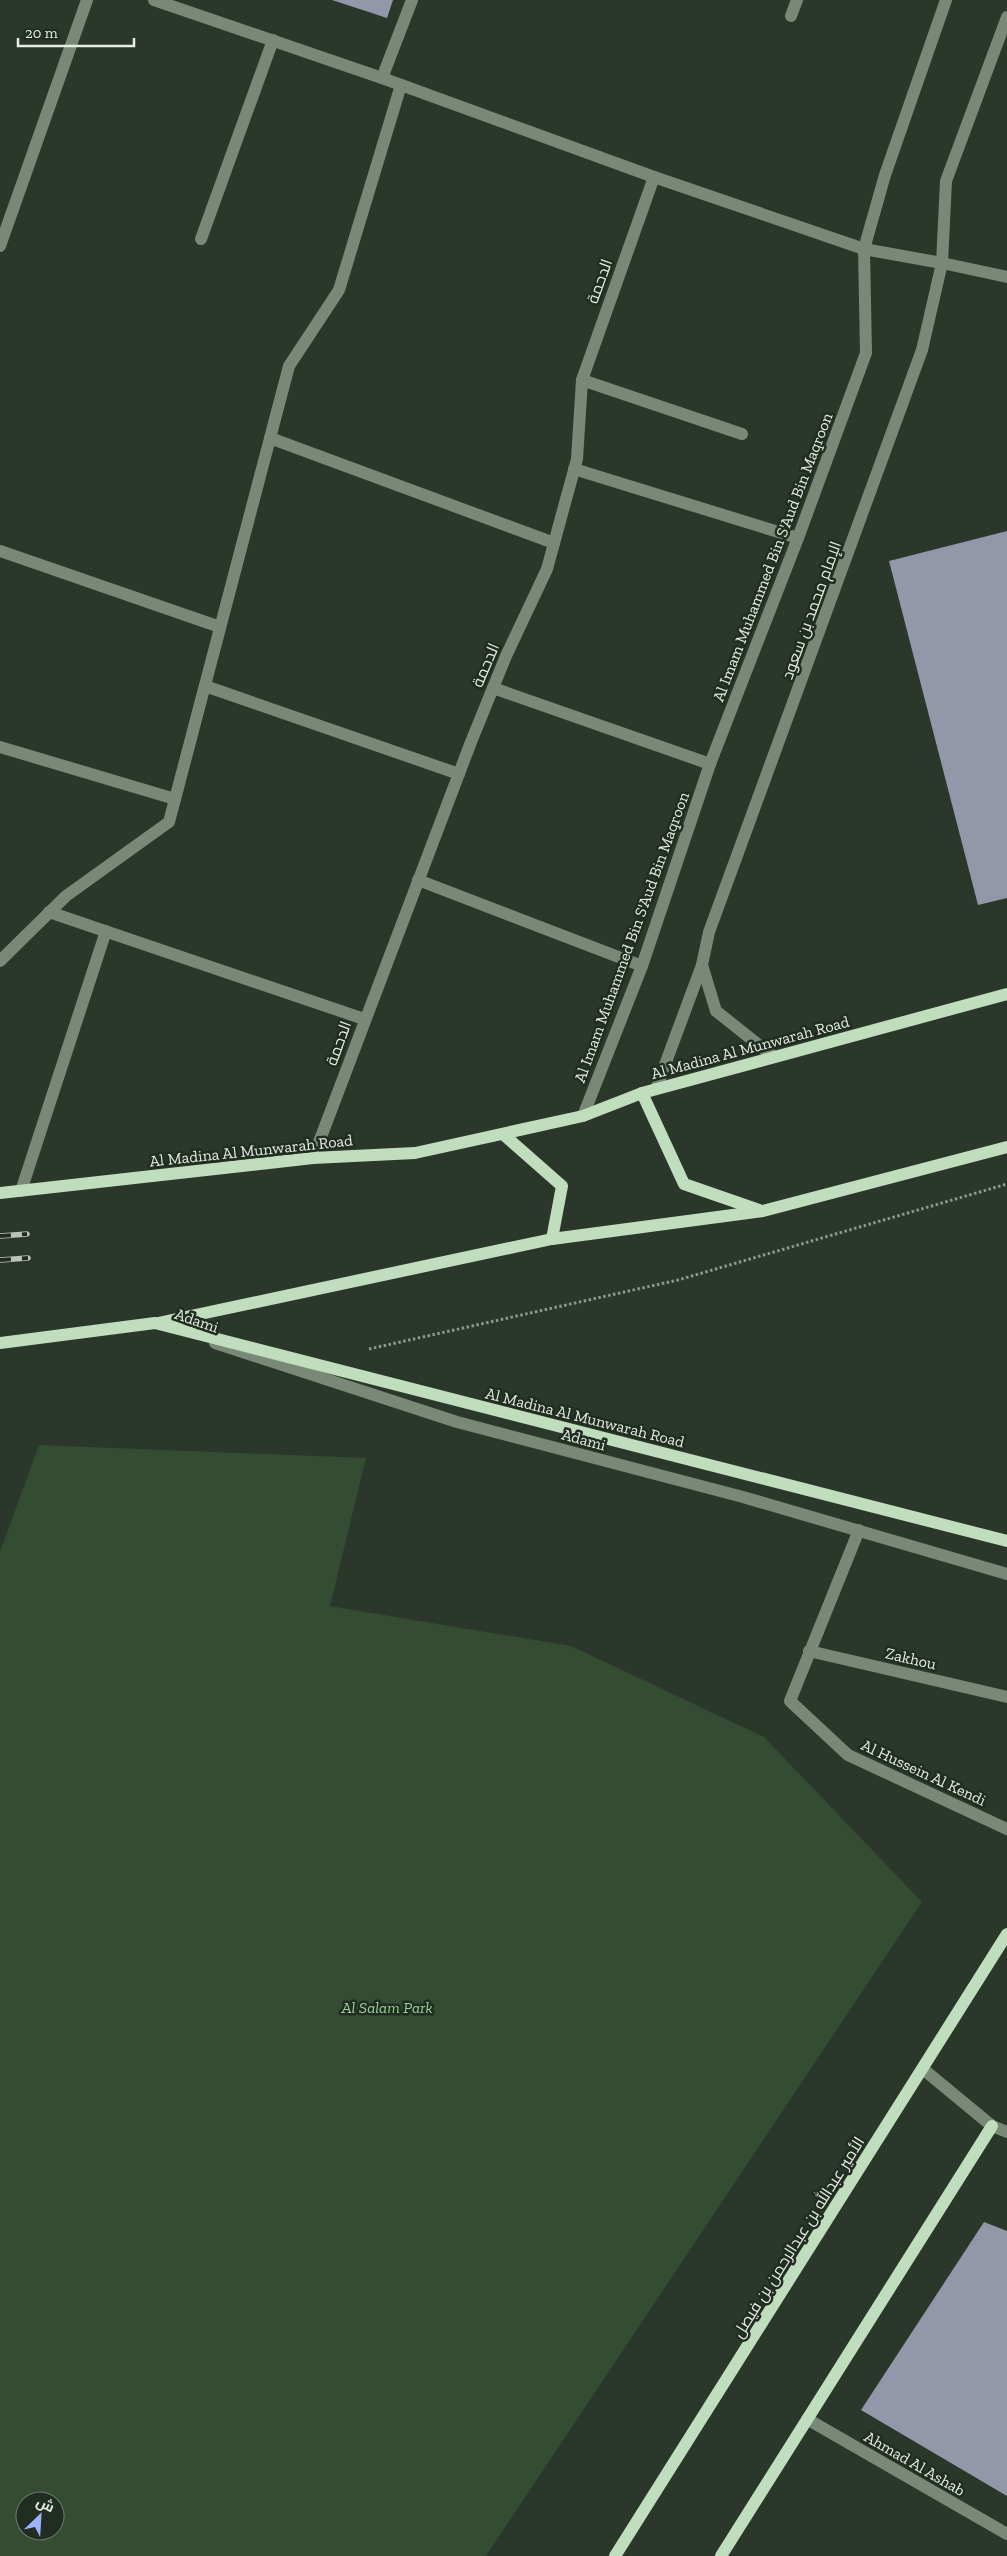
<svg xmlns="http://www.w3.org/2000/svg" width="1007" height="2556" font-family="'Zilla Slab',Cairo,serif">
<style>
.green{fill:#344c32;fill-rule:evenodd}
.building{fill:#9298aa}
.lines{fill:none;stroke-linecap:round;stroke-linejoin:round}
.path{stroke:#8d978c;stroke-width:3;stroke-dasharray:2.5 2.5;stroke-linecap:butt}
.minor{stroke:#7a8878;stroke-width:12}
.major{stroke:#c0ddbd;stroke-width:12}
.rail-casing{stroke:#bbc4ba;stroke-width:5.5}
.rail{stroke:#212d20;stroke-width:4;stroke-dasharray:11;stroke-linecap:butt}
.labels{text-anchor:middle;stroke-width:5;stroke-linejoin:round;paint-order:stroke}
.street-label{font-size:16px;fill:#e5ede4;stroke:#212d20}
.park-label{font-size:16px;font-style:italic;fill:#9bcf97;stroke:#212d20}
</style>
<rect width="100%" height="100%" fill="#2b372a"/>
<path class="green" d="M 39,1445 L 366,1458 L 330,1606 L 571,1646 L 764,1737 L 922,1902 L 486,2556 L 0,2556 L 0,1552 ZM 25,2501 L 55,2501 L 55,2531 L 25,2531 Z"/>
<g class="building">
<polygon points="332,0 393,0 387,18"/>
<polygon points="1007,531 1007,898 978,905 889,561"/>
<polygon points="984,2222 1007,2231 1007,2496 861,2410"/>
</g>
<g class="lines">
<polyline class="path" points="369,1349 678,1280 1007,1184"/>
<g class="minor">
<polyline points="154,0 382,78 654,177 864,249 942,263 1007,277"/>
<polyline points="791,16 797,0"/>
<polyline points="382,78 412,0"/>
<polyline points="201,239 273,40"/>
<polyline points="0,246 87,0"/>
<polyline points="582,380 742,434"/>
<polyline points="270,438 554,543"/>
<polyline points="574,469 798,538"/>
<polyline points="0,551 220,627"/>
<polyline points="205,686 459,774"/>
<polyline points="493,688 710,764"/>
<polyline points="0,747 175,799"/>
<polyline points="418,880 642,966"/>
<polyline points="49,912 364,1019"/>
<polyline points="0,961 66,896 169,822 289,366 339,290 401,85"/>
<polyline points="774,1057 716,1011 702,965 709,932 922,350 942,263 946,181 1007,17"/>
<polyline points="656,1089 702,965"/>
<polyline points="583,1116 642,966 710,764 798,538 866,353 864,249 885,175 946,0"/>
<polyline points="313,1158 471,742 506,656 547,569 577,459 582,380 654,177"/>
<polyline points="21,1191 106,931"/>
<polyline points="215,1343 457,1422 743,1497 1007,1574"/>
<polyline points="859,1530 790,1701 848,1755 1007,1829"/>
<polyline points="809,1651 1007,1697"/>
<polyline points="923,2069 992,2126 1007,2132"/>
<polyline points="807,2419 1007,2534"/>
</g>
<g class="major">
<polyline points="642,1093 684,1184 759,1210"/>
<polyline points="0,1193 313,1158 415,1153 583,1116 642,1093 1007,994"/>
<polyline points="552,1239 763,1211 1007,1147"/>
<polyline points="158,1323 552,1239 562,1186 503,1134"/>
<polyline points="0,1343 155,1323 1007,1541"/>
<polyline points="615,2556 1007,1934"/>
<polyline points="721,2556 992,2126"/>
</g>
<defs>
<g id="rail">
<polyline points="0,1236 27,1234"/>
<polyline points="0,1260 28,1258"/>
</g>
</defs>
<use href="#rail" class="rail-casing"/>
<use href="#rail" class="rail"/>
</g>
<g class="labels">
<g class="street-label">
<text transform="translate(599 281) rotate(-70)" y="6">الدحمة</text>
<text transform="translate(772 557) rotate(-69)" y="6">Al Imam Muhammed Bin S'Aud Bin Maqroon</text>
<text transform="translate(811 610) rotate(-70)" y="6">الإمام محمد بن سعود</text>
<text transform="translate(485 665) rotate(-67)" y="6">الدحمة</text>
<text transform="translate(631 937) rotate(-70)" y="6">Al Imam Muhammed Bin S'Aud Bin Maqroon</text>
<text transform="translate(338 1043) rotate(-70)" y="6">الدحمة</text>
<text transform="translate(750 1047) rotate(-15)" y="6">Al Madina Al Munwarah Road</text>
<text transform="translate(251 1150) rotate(-6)" y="6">Al Madina Al Munwarah Road</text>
<text transform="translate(197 1320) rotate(19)" y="6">Adami</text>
<text transform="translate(585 1417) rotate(14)" y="6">Al Madina Al Munwarah Road</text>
<text transform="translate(584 1439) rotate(15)" y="6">Adami</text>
<text transform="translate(911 1658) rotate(13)" y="6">Zakhou</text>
<text transform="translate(924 1772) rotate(25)" y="6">Al Hussein Al Kendi</text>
<text transform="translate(798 2237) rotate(-58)" y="6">الأمير عبدالله بن عبدالرحمن بن فيصل</text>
<text transform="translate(915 2463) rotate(30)" y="6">Ahmad Al Ashab</text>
</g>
<g class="park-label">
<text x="387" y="2013">Al Salam Park</text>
</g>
</g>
<g transform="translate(40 2516) rotate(25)"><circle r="24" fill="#212d20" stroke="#6f7a6e"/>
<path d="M0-4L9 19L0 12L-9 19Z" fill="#9cb4fd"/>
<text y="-8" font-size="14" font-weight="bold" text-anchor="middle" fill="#e5ede4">ش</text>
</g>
<path d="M18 38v8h116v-8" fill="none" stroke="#e5ede4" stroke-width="2.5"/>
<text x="25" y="38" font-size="15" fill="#e5ede4" stroke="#212d20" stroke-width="4" paint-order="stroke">20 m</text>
</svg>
